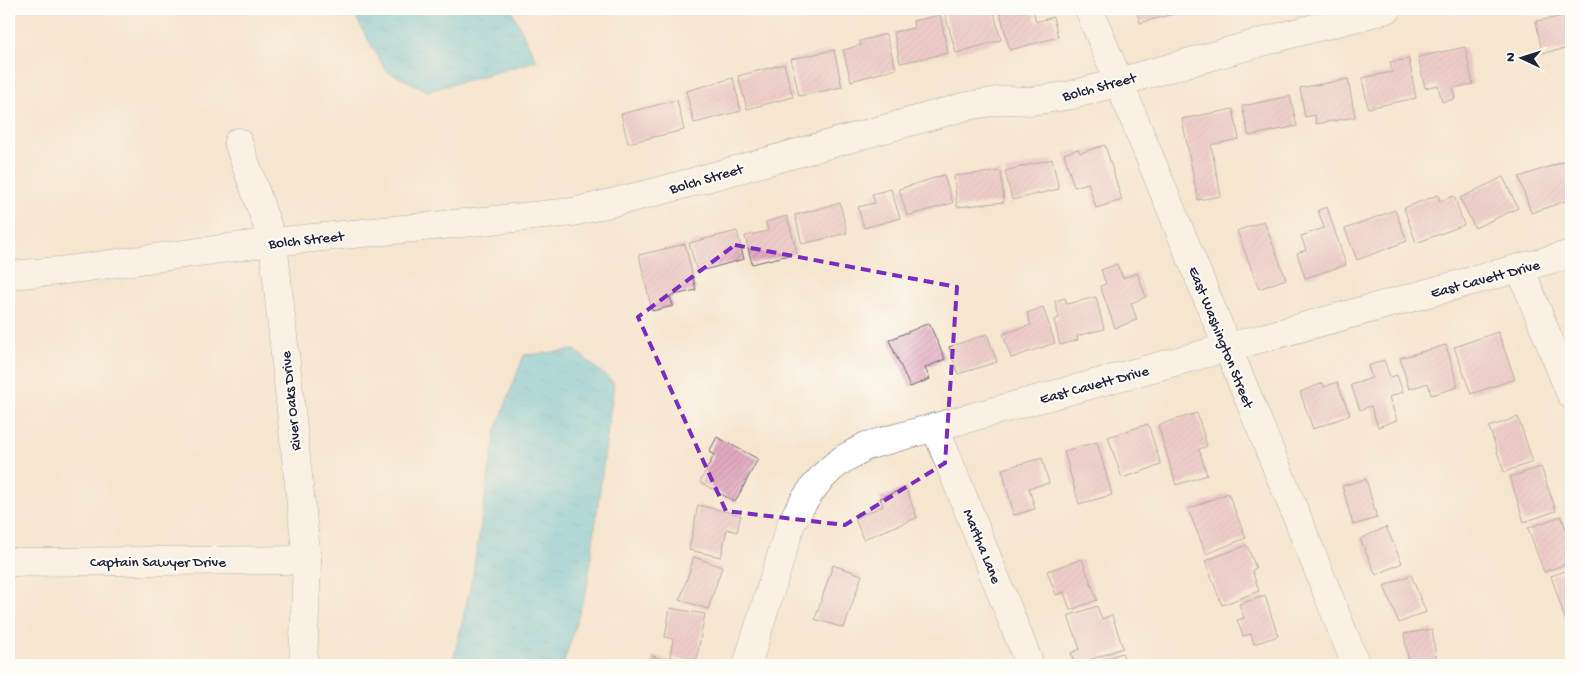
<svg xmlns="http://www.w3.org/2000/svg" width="1580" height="674" font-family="'Gochi Hand',sans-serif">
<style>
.water{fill:url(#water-ripples);stroke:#42758c}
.building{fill:url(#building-hatch)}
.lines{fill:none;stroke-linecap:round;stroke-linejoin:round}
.minor-casing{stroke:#6c676f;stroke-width:29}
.minor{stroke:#fff;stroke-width:28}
.marked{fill:none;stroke:#7b2cbf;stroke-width:4;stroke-dasharray:10 6;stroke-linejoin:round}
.labels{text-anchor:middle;stroke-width:4;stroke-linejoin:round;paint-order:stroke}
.street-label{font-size:15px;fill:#22223b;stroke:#fdfcf7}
</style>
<defs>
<pattern id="water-ripples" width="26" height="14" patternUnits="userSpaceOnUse" patternTransform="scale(1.25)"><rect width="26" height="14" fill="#61c8de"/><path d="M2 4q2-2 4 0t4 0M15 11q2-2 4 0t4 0" fill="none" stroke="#50a2b5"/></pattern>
<pattern id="building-hatch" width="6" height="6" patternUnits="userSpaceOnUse" patternTransform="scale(1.25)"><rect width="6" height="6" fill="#e2aabf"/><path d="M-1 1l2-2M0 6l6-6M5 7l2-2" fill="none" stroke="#c292a5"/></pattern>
</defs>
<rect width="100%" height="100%" fill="#fdfcf7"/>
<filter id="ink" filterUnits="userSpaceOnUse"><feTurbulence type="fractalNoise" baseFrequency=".02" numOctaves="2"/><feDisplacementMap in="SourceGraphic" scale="10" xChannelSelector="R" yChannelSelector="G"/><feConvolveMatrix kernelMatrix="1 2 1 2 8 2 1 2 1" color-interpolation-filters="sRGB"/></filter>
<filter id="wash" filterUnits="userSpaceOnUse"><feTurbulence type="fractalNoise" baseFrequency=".0096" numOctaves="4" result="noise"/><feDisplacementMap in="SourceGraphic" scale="20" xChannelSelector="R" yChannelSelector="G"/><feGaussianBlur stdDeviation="1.12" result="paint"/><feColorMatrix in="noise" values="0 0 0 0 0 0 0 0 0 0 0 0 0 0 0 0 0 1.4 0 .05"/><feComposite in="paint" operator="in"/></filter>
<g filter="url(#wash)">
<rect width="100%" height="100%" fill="#f6e6cf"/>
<g class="water">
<polygon points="351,9 511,9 537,61 428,91 386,71"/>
<polygon points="575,350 614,383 587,588 563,665 452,665 472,579 496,430 524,355"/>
</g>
<g id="blocks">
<g class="building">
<polygon points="965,9 993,9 1001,40 956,53 945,14"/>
<polygon points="999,9 1033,9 1036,22 1053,17 1058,37 1010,50"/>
<polygon points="1136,9 1184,9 1184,11 1140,23"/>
<polygon points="940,15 948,53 900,63 894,32 914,28 913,21"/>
<polygon points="1571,15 1571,48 1542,53 1536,21"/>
<polygon points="886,34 896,69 851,81 843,50 861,45 860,41"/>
<polygon points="1465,47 1473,84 1453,88 1455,99 1442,102 1438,85 1425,88 1418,57"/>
<polygon points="834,50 842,87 799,96 791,59"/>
<polygon points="1409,59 1416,98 1368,108 1362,78 1392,72 1390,62"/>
<polygon points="784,64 793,97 747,109 738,76"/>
<polygon points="733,78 741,111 694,123 686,91"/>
<polygon points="1348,79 1355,117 1316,124 1315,115 1305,117 1300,88"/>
<polygon points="1290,96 1297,126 1249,136 1242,106"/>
<polygon points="677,100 684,130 628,143 621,114"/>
<polygon points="1233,109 1239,139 1211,145 1221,196 1198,200 1182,119"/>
<polygon points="1105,145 1122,200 1096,208 1088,183 1074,187 1064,154 1078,149 1080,153"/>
<polygon points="1052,159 1059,189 1012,200 1005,171"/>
<polygon points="1566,161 1571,177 1571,199 1531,213 1519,177"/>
<polygon points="1001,171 1004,202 957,207 954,176"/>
<polygon points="944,175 953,203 907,216 899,189"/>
<polygon points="1503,177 1518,208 1475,228 1460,198"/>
<polygon points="891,189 900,218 864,228 858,207 875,203 872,194"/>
<polygon points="1438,195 1440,201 1454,196 1464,225 1416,243 1404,208"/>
<polygon points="840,203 847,233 802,244 795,215"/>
<polygon points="1327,207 1346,265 1305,278 1297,253 1306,250 1301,236 1324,228 1318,210"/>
<polygon points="1395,210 1407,241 1357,260 1345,229"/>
<polygon points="787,216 797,253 752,264 745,236 768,231 766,222"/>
<polygon points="1264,221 1286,279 1259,289 1237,231"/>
<polygon points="737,231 744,259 697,272 689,243"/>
<polygon points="685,244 696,290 670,296 673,306 652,311 639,255"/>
<polygon points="1117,264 1123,278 1137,273 1146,297 1131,303 1137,320 1115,328 1100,286 1106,284 1101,270"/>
<polygon points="1096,297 1104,329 1077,336 1078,340 1060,345 1054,320 1059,318 1055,301 1065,298 1067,304"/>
<polygon points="1043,307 1055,343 1011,358 1003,334 1031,325 1027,313"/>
<polygon points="929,323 945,359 925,368 930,379 910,387 889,340"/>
<polygon points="1498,332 1515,379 1471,394 1454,347"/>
<polygon points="987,334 997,362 958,374 949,347"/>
<polygon points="1446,345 1458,387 1431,395 1428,383 1409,389 1400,358"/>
<polygon points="1384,360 1390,377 1397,375 1403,392 1389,397 1397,420 1378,427 1371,406 1360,410 1351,385 1372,378 1368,366"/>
<polygon points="1337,382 1350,415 1313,429 1300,392 1323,383 1324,387"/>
<polygon points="1197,413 1207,446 1199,449 1207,475 1176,485 1158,425"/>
<polygon points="1518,417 1533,462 1504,472 1489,427"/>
<polygon points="1148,424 1161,465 1122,478 1108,437"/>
<polygon points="717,437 758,459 735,502 700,482 714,455 709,452"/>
<polygon points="1097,442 1112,495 1079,504 1064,451"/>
<polygon points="1042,458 1049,483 1029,488 1035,509 1014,515 1002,469"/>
<polygon points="1541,467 1556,511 1524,522 1510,477"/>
<polygon points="1366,479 1377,518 1353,525 1342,486"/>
<polygon points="906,488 917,518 863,539 855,518 883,506 880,498"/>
<polygon points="1228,493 1246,538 1206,554 1188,509"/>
<polygon points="698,505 741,515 737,532 727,529 721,557 689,550"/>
<polygon points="1561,516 1571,543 1571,551 1565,553 1569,563 1544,572 1528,528"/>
<polygon points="1386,527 1402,563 1376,575 1360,539"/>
<polygon points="1247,545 1256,568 1252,570 1259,591 1222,605 1205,561"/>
<polygon points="694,557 722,567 708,609 680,600"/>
<polygon points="1082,559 1097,600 1070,610 1064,592 1056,595 1047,571"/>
<polygon points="833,565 862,575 844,628 815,619"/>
<polygon points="1571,569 1571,620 1566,621 1551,576"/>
<polygon points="1411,575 1426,612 1399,623 1384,586"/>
<polygon points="1265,596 1278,636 1254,644 1251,634 1243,636 1237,620 1244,618 1239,604"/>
<polygon points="1097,606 1102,619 1112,615 1123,648 1075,665 1071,653 1080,649 1068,616"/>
<polygon points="670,608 705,614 696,662 670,657 673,639 665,637"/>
<polygon points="1432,629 1437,665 1409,665 1404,634"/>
<polygon points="1122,653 1127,665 1090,665"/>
<polygon points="653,656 683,665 650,665"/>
</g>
</g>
</g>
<g filter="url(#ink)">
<use href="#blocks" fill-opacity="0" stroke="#6c676f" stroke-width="1"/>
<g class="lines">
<defs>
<g id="minor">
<polyline points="1089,9 1297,517 1356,665"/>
<polyline points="238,142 273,242 307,560 303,665"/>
<polyline points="1520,268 1571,395"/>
<polyline points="9,275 59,271 273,242 573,212 660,191 967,106 1004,100 1032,101 1072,95 1291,34 1388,9"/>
<polyline points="935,427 1030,665"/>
<polyline points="9,562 307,560"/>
<path d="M 747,665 L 791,524 C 803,500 819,476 842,460 C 850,455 858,451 866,446 L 1571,254"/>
</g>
</defs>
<use href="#minor" class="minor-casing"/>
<use href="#minor" class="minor"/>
</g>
</g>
<path d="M0 0H1580V674H0ZM 735,245 L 957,287 L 945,463 L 845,525 L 726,511 L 638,317 Z" fill="#f6e6cf" fill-opacity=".55" fill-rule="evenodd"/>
<path class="marked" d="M 735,245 L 957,287 L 945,463 L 845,525 L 726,511 L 638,317 Z"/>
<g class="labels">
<g class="street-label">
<text transform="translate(1099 86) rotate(-15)" y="5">Bolch Street</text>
<text transform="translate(706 178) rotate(-16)" y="5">Bolch Street</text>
<text transform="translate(306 239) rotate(-6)" y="5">Bolch Street</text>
<text transform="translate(1485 278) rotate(-15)" y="5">East Cavett Drive</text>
<text transform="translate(1222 337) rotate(68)" y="5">East Washington Street</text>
<text transform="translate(1094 384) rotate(-15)" y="5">East Cavett Drive</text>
<text transform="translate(290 401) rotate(-96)" y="5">River Oaks Drive</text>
<text transform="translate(983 546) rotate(68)" y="5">Martha Lane</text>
<text x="158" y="566">Captain Sawyer Drive</text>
</g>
</g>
<rect width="1580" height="674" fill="none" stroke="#fdfcf7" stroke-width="30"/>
<g transform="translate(1522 58) rotate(274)" stroke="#fdfcf7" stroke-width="4" paint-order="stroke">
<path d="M0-4L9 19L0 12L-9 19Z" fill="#22223b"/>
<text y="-8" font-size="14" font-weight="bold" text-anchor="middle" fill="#22223b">N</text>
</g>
</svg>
